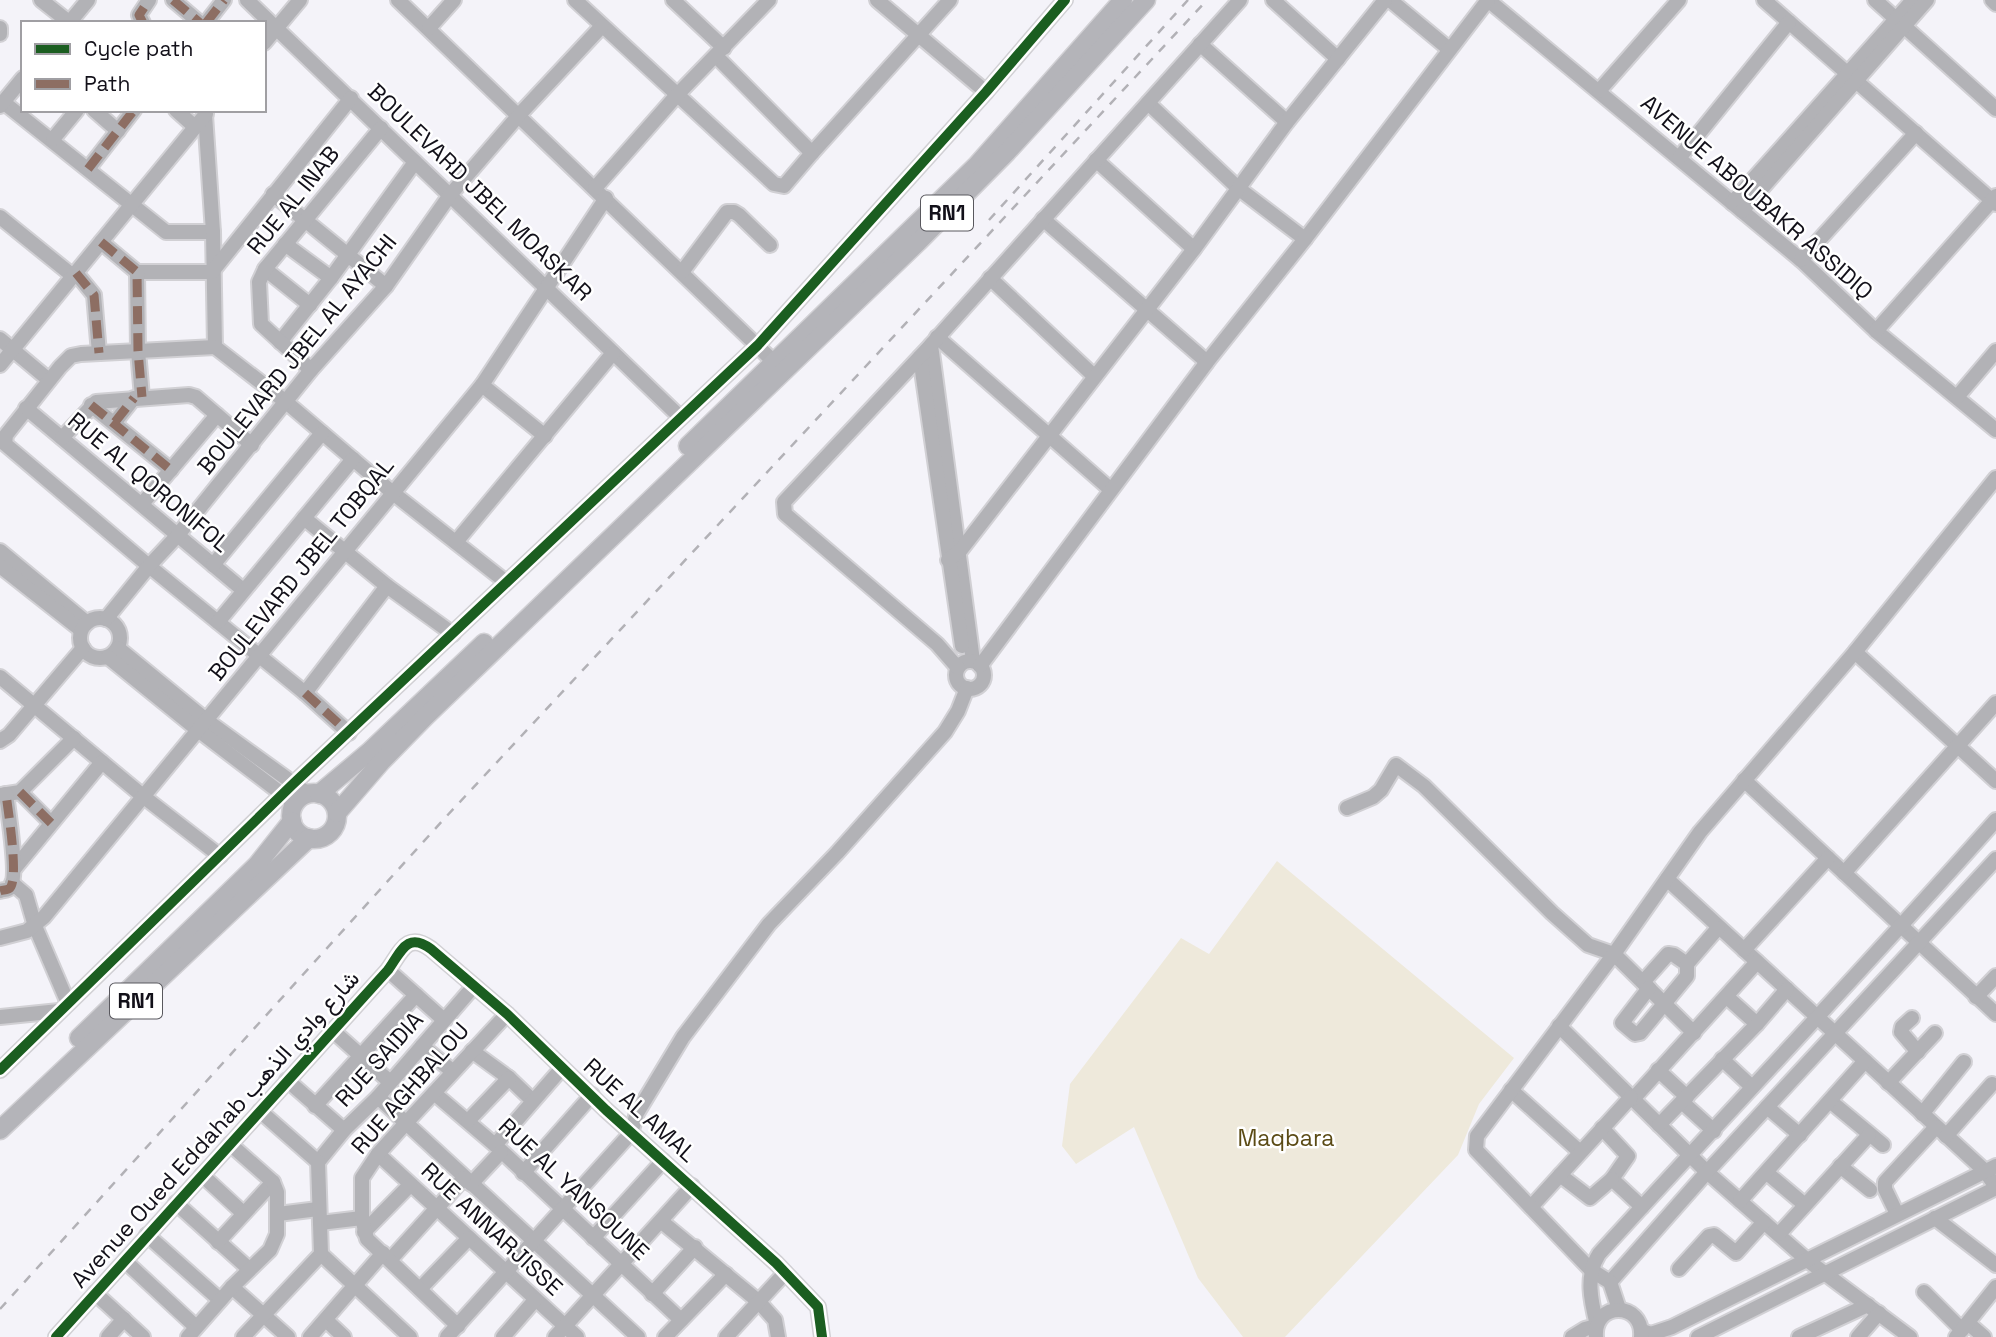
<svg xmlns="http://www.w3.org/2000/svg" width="1996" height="1337" font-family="'Space Grotesk',Vazirmatn,sans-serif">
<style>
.green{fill:#eee9db}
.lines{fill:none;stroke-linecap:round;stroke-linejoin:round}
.minor-casing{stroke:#d1d0d4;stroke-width:18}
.major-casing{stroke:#d1d0d4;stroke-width:21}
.minor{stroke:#b2b2b6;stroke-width:14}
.major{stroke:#b4b4b9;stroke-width:18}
.rail{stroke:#b2b1b6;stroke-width:2.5;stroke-dasharray:9 9;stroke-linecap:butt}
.quiet{stroke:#8d6e63;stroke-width:9;stroke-dasharray:18 9;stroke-linecap:butt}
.cycleway-casing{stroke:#fff;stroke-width:15}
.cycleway{stroke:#1b5e20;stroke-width:10}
.labels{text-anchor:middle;stroke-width:5;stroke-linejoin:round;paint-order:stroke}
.shield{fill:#fff;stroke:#59585e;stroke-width:2}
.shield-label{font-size:21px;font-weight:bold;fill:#121019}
.street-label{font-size:23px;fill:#121019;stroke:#fff}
.park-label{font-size:23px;fill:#5b4b15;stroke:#fff}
</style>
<rect width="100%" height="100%" fill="#f4f3f9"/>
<polygon class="green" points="1277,861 1514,1058 1479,1104 1458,1155 1285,1337 1243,1337 1198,1278 1134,1127 1076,1164 1062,1146 1070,1084 1181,938 1209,954"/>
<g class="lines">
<defs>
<g id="minor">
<polyline points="41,0 70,23"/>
<polyline points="173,0 200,23"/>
<polyline points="247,0 680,417"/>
<polyline points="398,0 774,362"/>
<polyline points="575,0 774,184 784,186 812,153 950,0"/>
<polyline points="673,0 724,48"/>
<polyline points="877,0 986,92"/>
<polyline points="1273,0 1338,59"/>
<polyline points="1390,0 1449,49"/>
<polyline points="1488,0 1801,260 1876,331 1996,430"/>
<polyline points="1764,0 1996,204"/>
<polyline points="1875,0 1996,109"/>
<polyline points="1992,0 1996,4"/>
<polyline points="69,23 88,0"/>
<polyline points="143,23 139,15 149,0"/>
<polyline points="206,23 224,0"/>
<polyline points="0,28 0,34"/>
<polyline points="429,28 454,0"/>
<polyline points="264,43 300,0"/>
<polyline points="1200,44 1287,122"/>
<polyline points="716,56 812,153"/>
<polyline points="1599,91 1679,0"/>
<polyline points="3,102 166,232 213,232"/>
<polyline points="1148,103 1238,188 1305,239"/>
<polyline points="0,106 23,78"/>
<polyline points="94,110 118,131"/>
<polyline points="176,110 195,127"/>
<polyline points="205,115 213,232 215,347 286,402 393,493 506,582"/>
<polyline points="53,139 77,110"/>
<polyline points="1679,158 1789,22"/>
<polyline points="1096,160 1194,249"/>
<polyline points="88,169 134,110"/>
<polyline points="595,188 677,95 769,0"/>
<polyline points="273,194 386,286"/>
<polyline points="1732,203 1913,0"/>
<polyline points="1742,211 1927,0"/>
<polyline points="0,217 73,276"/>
<polyline points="1043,219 1207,362"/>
<polyline points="101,242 137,272 212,272 351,98"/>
<polyline points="285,244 331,278"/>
<polyline points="1801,260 1916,133"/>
<polyline points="265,269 310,305"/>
<polyline points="137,272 138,351 142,397"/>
<polyline points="682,272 727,212 734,212 739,215 770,245"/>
<polyline points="76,273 94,295 99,353"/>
<polyline points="990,278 1094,376"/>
<polyline points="1876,331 1996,196"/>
<polyline points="937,337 1110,489"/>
<polyline points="0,339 49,380"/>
<polyline points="280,342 331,278 415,162"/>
<polyline points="931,345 973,661"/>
<polyline points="215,347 81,354 71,356 60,367 6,435 5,444 149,566 305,693 349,733"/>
<polyline points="920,357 962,646"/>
<polyline points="0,365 206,114"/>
<polyline points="311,370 261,324 259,282 265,269 381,128"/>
<polyline points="482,385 545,436"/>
<polyline points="1957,397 1996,351"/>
<polyline points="91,405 171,470"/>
<polyline points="26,408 243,590"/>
<polyline points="115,422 134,398"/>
<polyline points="62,438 96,402 189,395 196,397 252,445"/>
<polyline points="142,504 217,415"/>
<polyline points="304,518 387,586 453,634"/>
<polyline points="456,542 613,353"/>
<polyline points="0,551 87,623"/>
<polyline points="948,560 960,551 1194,249 1287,122 1385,0"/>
<polyline points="213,565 322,433"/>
<polyline points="0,566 81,630"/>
<circle cx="100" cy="638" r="20"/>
<polyline points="106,619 149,566 177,536 311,370 386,286 450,195 519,115 602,26"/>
<polyline points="218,622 353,459"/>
<polyline points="118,648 206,720 308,794"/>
<polyline points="1855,652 1996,781"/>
<polyline points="108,657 198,730 295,804"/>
<circle cx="970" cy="675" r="14"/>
<polyline points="980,666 1207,362 1305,239 1488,0"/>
<polyline points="958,668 937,644 785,514 784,502 931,345 1240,0"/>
<polyline points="0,677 144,797 220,856"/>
<polyline points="305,693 387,586"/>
<polyline points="0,741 9,735 83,648"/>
<polyline points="1744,780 1996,1014"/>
<polyline points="20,792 51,823"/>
<polyline points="0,795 20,792 74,738"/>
<polyline points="1347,808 1373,797 1381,790 1396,765 1424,786 1552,913 1588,945 1614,954 1694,1033"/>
<polyline points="14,869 102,762"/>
<polyline points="1844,873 1996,703"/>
<polyline points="1667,879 1985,1171 1996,1187"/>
<polyline points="12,883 26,895 35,926 68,1003"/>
<path d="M 0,891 C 3,890 8,890 10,888 C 19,878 8,810 6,794"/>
<polyline points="0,938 27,931 44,917 482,385 606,198"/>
<polyline points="1744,950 1828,858"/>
<polyline points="388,970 444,1020"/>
<polyline points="1643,982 1668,954 1674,955 1687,964 1718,928"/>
<polyline points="1649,988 1622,1023 1635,1034 1640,1033 1687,976 1687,964"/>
<polyline points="1727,997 1757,1024"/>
<polyline points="1976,997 1996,976"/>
<polyline points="0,1017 59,1011"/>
<polyline points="1912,1018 1902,1027 1901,1032 1918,1052"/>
<polyline points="1559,1026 1707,1172 1807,1260 1910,1337"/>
<polyline points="332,1030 390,1082"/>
<polyline points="422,1046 452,1071"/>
<polyline points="472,1051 509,1078 532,1100"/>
<polyline points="1722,1059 1752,1087"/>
<polyline points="0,1070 292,785 758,345 986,92 1065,0"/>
<polyline points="1658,1070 1687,1097"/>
<polyline points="287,1080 344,1130"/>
<polyline points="1888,1083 1935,1033"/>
<polyline points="1511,1090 1580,1152"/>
<polyline points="434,1093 495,1145 681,1320"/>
<polyline points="378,1097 638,1337"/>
<polyline points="1633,1099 1757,962"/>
<polyline points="1830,1101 1883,1145"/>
<polyline points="1682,1102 1714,1131"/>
<polyline points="315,1106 416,995"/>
<polyline points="1767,1107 1800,1135"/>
<polyline points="1922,1114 1964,1062"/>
<polyline points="468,1121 509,1078"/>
<polyline points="1659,1125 1757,1024 1787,989"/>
<polyline points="1602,1128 1628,1156 1612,1179 1642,1207"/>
<polyline points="1946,1136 1992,1084"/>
<polyline points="495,1145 562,1068"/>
<polyline points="378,1154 577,1337"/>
<polyline points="318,1162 344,1130 378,1097 474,986"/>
<polyline points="1840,1166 1870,1190"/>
<polyline points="523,1173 592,1095"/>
<polyline points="1767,1173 1805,1205"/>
<polyline points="202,1175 243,1213"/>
<polyline points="1560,1175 1590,1198 1612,1179"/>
<polyline points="471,1184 501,1152"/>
<polyline points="1740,1201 1865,1061"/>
<polyline points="176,1203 249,1269"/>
<polyline points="1531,1207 1631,1097"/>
<polyline points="278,1214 318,1209"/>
<polyline points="1897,1214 1885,1189 1885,1182 1936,1127"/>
<polyline points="1935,1218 1996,1265"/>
<polyline points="662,1222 758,1301 775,1320 778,1337"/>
<polyline points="320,1223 362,1218"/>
<polyline points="364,1232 410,1185"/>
<polyline points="1779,1234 1869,1135"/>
<polyline points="147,1235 220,1300"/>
<polyline points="593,1238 663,1161"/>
<polyline points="218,1242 273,1182"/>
<polyline points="321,1254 410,1337"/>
<polyline points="390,1260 464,1178"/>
<polyline points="125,1261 196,1327"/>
<polyline points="1679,1269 1709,1236 1714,1235 1736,1253 1764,1222"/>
<polyline points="1610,1282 1707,1172 1996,859"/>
<polyline points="232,1287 288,1337"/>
<polyline points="420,1289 469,1238"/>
<polyline points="1924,1292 1962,1330"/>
<polyline points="95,1293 143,1337"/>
<polyline points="652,1294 695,1247"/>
<polyline points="1619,1309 1610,1282 1591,1270 1476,1150 1477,1136 1614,954 1700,832 1855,652 1996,478"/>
<polyline points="326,1320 344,1337"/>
<polyline points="1968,1323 1984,1337"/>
<path d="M 1597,1325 C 1591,1301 1585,1276 1599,1254 C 1731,1109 1866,967 1996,820"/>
<polyline points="458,1326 367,1239 362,1218 362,1178 378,1154 406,1123 507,1014"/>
<polyline points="1642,1331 1651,1334 1672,1327 1996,1166"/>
<path d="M 56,1337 L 388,970 C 401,952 407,931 431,949 L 507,1014 L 606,1110 L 776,1263 L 818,1307 L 822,1337"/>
<polyline points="108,1337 124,1319"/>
<polyline points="188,1337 232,1287 270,1250 277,1234 277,1192 273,1182 230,1144"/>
<polyline points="243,1337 321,1254 318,1162 260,1111"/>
<polyline points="310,1337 383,1253"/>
<polyline points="447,1337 631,1133 637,1113 683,1037 769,924 837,853 945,732 958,711 967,688"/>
<polyline points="503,1337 535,1300"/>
<polyline points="555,1337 692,1186"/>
<polyline points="665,1337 726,1274"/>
<polyline points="726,1337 785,1273"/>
<polyline points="1572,1337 1585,1329 1596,1326"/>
<path d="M 1596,1337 C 1593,1301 1644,1301 1641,1337"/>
<polyline points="1698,1337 1996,1188"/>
<polyline points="1799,1337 1868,1305"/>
<polyline points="1858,1337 1879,1313"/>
<polyline points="1956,1337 1996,1287"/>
</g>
<g id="major">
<polyline points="688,446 977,165 1123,0"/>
<circle cx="314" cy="816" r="23"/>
<polyline points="319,794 369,752 484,643"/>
<polyline points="337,813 381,762 426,716 918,242 1007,152 1146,0"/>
<polyline points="79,1038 257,865 292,821"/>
<polyline points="0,1130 309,838"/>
</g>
</defs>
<use href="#minor" class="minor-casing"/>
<use href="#major" class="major-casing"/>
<use href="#minor" class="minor"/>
<use href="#major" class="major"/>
<g class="rail">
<polyline points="989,220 1188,0"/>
<polyline points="0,1309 444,819 1207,0"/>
</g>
<g class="quiet">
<polyline points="173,0 200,23"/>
<polyline points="143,23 139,15 149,0"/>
<polyline points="206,23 224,0"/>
<polyline points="88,169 134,110"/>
<polyline points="101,242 137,272 138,351 142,397"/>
<polyline points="76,273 94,295 99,353"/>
<polyline points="91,405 171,470"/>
<polyline points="115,422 134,398"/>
<polyline points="305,693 349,733"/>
<polyline points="20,792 51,823"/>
<path d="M 0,891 C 3,890 8,890 10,888 C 19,878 8,810 6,794"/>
</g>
<defs>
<g id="cycleway">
<polyline points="0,1070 292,785 758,345 986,92 1065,0"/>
<path d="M 56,1337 L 388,970 C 401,952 407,931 431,949 L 507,1014 L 606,1110 L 776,1263 L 818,1307 L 822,1337"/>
</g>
</defs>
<use href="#cycleway" class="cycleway-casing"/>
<use href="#cycleway" class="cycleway"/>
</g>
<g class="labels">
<g class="shield">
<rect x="921" y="195.5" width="52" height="35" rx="5"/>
<rect x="110" y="983.5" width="52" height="35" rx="5"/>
</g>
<g class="shield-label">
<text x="947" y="220">RN1</text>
<text x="136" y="1008">RN1</text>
</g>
<g class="street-label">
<text transform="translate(480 192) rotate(44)" y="8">BOULEVARD JBEL MOASKAR</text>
<text transform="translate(1757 197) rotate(41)" y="8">AVENUE ABOUBAKR ASSIDIQ</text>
<text transform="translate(293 200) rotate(-51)" y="8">RUE AL INAB</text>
<text transform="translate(297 354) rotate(-51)" y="8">BOULEVARD JBEL AL AYACHI</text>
<text transform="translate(149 482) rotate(40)" y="8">RUE AL QORONIFOL</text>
<text transform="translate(301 569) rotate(-51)" y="8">BOULEVARD JBEL TOBQAL</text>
<text transform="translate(379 1059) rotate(-48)" y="8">RUE SAIDIA</text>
<text transform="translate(410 1088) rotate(-49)" y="8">RUE AGHBALOU</text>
<text transform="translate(640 1110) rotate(42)" y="8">RUE AL AMAL</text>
<text transform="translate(215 1129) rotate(-48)" y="8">Avenue Oued Eddahab شارع وادي الذهب</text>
<text transform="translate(574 1189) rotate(43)" y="8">RUE AL YANSOUNE</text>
<text transform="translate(492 1229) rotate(43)" y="8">RUE ANNARJISSE</text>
</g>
<g class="park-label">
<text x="1286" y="1146">Maqbara</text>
</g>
</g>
<rect x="21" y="21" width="245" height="91" fill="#ffffff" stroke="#a09fa3" stroke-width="2"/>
<rect x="35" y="44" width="35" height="10" fill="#1b5e20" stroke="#a09fa3" stroke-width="2"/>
<text x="84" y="56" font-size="21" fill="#121019">Cycle path</text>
<rect x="35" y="79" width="35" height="10" fill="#8d6e63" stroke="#a09fa3" stroke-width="2"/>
<text x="84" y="91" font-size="21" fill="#121019">Path</text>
</svg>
